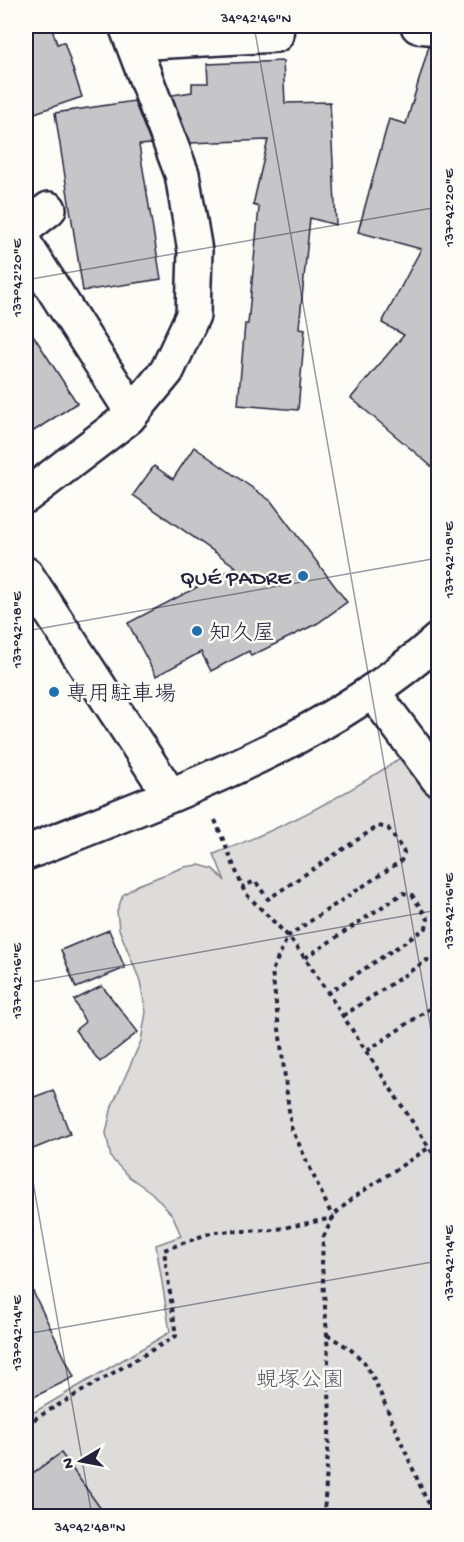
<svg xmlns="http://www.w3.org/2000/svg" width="464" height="1542" font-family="'Gochi Hand','Klee One',sans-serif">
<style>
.green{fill:#dddcdb;stroke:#807f8b;stroke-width:1.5}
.building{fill:#c6c6c8;stroke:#22223b;stroke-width:1.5}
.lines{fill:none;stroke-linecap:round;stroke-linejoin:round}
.minor-casing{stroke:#22223b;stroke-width:38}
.path{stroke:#22223b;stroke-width:4;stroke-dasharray:4.5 4.5;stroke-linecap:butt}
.minor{stroke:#fdfcf7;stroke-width:33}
.ticks{fill:none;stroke:#22223b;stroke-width:1.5;stroke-opacity:0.45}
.poi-dot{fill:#1f6fb2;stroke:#fdfcf7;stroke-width:2}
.labels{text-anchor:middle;stroke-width:5;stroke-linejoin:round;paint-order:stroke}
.poi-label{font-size:22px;fill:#22223b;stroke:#fdfcf7;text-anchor:start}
.park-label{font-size:22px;fill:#5a5a6b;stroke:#fdfcf7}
.neatline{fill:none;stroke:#22223b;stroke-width:2}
.ticks-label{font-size:15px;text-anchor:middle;fill:#22223b}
</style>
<rect width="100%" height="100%" fill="#fdfcf7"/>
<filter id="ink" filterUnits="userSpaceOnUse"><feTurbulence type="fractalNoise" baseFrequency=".0167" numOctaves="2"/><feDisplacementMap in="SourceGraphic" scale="12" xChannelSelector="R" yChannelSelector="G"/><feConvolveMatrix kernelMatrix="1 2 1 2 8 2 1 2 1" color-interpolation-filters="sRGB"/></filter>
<g filter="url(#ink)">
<path class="green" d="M 438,731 L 438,1516 L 26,1516 L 26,1417 L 170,1332 L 156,1245 L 181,1236 L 173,1216 L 152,1193 L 128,1176 L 111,1158 L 106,1133 L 112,1106 L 141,1041 L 146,1012 L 140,981 L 119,929 L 117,911 L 123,895 L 138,885 L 184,867 L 199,865 L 214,869 L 225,881 L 214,854 C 294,824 371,782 438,731 Z"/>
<g class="building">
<polygon points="26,26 51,26 57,44 64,42 82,97 26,116"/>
<polygon points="429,46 438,48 438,472 351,398 404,335 382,323 421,249 358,232 389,119 406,124"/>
<polygon points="283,61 285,103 330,102 336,225 310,218 299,328 305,329 298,410 238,405 245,324 248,324 259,207 253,205 268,140 190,143 172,95 192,92 192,83 208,83 207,64"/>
<polygon points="134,101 151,144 139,145 161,279 83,291 55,113"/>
<polygon points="26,324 77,403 26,436"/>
<polygon points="194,447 271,501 347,602 318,623 251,656 249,651 211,671 201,652 156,676 128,623 236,567 133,495 154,466 173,479"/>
<polygon points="109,930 125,968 76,988 61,950"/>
<polygon points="102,986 138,1032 100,1062 75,1030 85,1022 74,1000"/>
<polygon points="53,1090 70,1134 26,1152 26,1100"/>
<polygon points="26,1277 74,1377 26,1401"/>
<polygon points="61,1453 106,1516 26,1516 26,1478"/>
</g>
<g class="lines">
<defs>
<g id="minor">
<polyline points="418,26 438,28"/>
<polyline points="133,43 276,35 277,26"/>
<polyline points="26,227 49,209"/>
<polyline points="26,246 132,412"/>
<polyline points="26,496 128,418 167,371 193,315 195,251 182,174 126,26"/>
<polyline points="26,574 170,795"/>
<polyline points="372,691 438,779"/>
<path d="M 26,853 C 169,795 321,745 438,640"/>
</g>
</defs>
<use href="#minor" class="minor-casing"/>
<g class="path">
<polyline points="215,820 245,893 288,936 305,958 438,1161"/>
<polyline points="305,958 403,893 412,895 428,919 426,928 328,993"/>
<polyline points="343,1016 427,960 436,963 438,966"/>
<polyline points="367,1051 438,1003"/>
<polyline points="327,1335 349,1348 364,1362 375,1381 425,1497 437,1516"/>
<polyline points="26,1424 176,1336 164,1250 213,1232 273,1230 333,1218 291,1127 272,971 288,936 401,861 404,852 388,828 378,826 268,899 255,881 242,887"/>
<polyline points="324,1516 330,1418 327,1335 322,1265 323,1238 334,1215 354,1197 430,1147"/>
</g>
<use href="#minor" class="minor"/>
</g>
</g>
<path class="ticks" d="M 254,26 L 438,1070M 26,280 L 438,207M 26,631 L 438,558M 26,983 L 438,910M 26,1142 L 92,1516M 26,1334 L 438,1261"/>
<g class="poi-dot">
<circle cx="303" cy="576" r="6"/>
<circle cx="197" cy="631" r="6"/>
<circle cx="54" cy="692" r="6"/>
</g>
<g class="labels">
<g class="poi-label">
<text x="291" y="584" text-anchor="end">QUÉ PADRE</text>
<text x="209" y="639">知久屋</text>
<text x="66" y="700">専用駐車場</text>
</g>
<g class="park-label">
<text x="300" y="1386">蜆塚公園</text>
</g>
</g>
<rect width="464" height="1542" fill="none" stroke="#fdfcf7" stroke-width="66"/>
<g transform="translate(81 1461) rotate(260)" stroke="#fdfcf7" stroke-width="4.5" paint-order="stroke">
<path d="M0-4.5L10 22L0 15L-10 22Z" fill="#22223b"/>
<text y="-9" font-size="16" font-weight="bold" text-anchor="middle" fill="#22223b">N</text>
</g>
<rect x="33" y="33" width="398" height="1476" class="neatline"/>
<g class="ticks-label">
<text x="256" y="22">34°42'46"N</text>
<text transform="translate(448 208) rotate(-90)" y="5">137°42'20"E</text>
<text transform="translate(16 278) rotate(-90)" y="5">137°42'20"E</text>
<text transform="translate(448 560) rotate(-90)" y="5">137°42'18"E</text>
<text transform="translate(16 630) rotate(-90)" y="5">137°42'18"E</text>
<text transform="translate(448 911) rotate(-90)" y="5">137°42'16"E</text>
<text transform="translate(16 981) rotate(-90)" y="5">137°42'16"E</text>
<text transform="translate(448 1263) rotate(-90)" y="5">137°42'14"E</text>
<text transform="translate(16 1333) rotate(-90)" y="5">137°42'14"E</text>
<text x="90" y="1531">34°42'48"N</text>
</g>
</svg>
